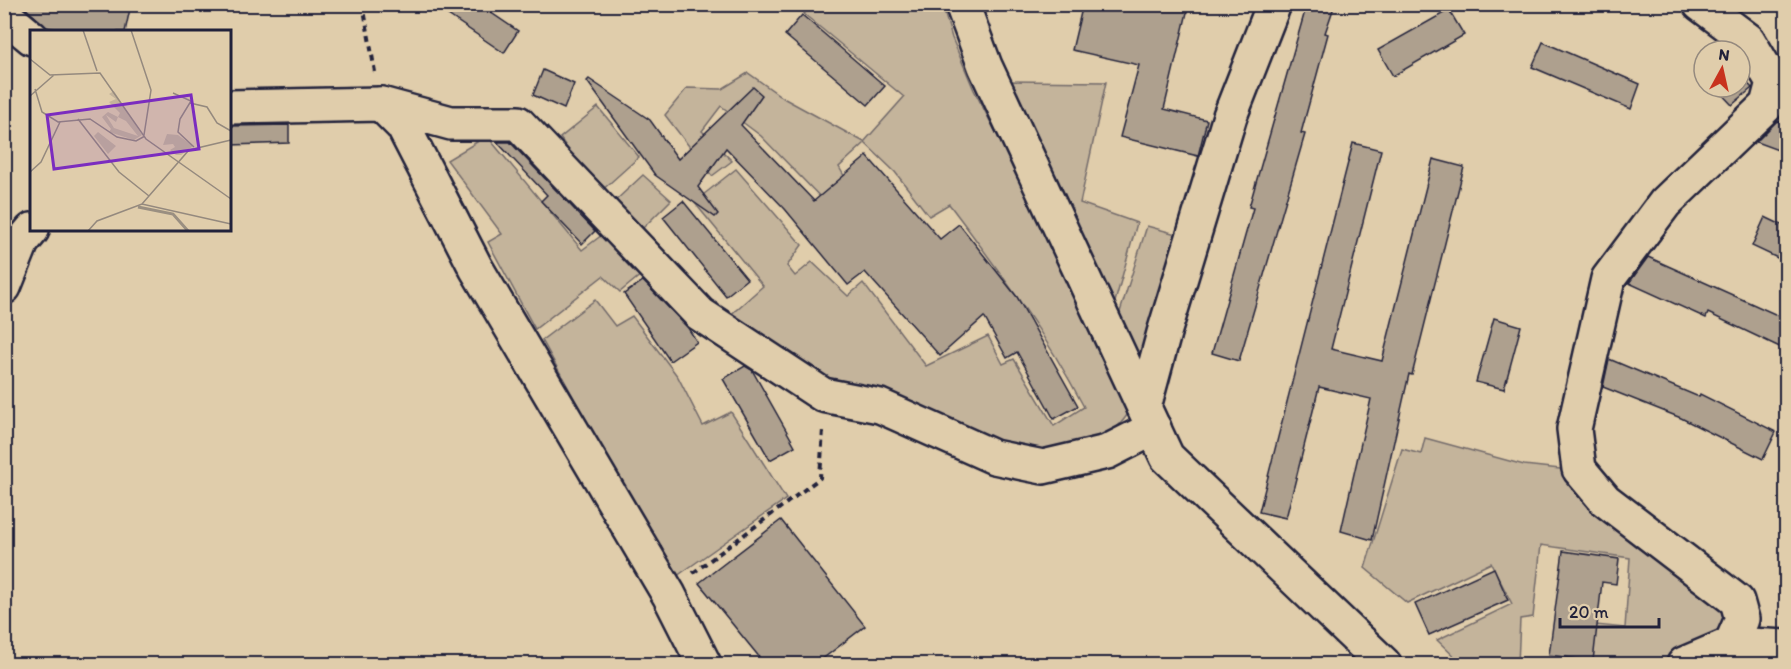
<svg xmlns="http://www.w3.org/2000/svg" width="1791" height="669" font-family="Itim,sans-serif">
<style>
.green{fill:#c4b49b;stroke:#736b6b;stroke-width:1.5}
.building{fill:#aea08e;stroke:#22223b;stroke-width:1.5}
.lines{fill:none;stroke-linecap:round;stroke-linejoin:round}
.minor-casing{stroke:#22223b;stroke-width:38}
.path{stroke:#22223b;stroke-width:4;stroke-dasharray:6 4.5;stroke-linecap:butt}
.minor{stroke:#e0cdab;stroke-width:33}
.inset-river{fill:none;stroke:#9a8f81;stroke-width:3}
.inset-road{fill:none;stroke:#94897e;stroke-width:1.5}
.view{fill:#7b2cbf;fill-opacity:0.15;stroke:#7b2cbf;stroke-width:3}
.inset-edge{fill:none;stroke:#22223b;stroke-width:3}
</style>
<rect width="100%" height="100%" fill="#e0cdab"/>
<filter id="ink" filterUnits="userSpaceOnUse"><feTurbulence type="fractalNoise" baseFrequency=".0167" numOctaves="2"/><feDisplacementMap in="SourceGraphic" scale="12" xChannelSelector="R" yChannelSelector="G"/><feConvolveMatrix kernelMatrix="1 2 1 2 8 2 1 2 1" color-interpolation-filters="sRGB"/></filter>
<g filter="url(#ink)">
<g class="green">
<path d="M 811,5 L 942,5 L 952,38 L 974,90 L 1059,255 L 1090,332 L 1129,412 C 1107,449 1065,451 1026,452 L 822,384 L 726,319 L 763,286 L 694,202 L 736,169 L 802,245 L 787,266 L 795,276 L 812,262 L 848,296 L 863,283 L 926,366 L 988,336 L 1003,364 L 1014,359 L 1054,426 L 1084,407 C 1046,334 999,270 949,204 L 929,216 L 895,172 L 865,143 L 839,167 L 855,195 L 832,209 L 761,136 L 721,106 L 702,131 L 732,161 L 712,176 L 665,115 L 687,88 L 722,89 L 748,73 L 785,99 L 864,142 L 904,97 L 804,14 Z"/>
<polygon points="1005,81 1106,82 1080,203 1137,223 1110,320"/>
<polygon points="598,107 639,157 599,193 560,138"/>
<polygon points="487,136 582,250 610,229 647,270 620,292 603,276 535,329 488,242 502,234 447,160"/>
<polygon points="643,175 671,200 641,230 614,202"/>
<polygon points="1147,226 1187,237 1142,389 1115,328"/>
<polygon points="595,300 615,326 632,316 678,377 703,426 731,412 786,499 677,576 614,484 590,427 542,340"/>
<polygon points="1425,438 1524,465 1560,469 1636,536 1732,614 1711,641 1665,664 1590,664 1596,625 1625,628 1630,558 1541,545 1533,617 1520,619 1518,664 1462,664 1437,640 1512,604 1491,563 1407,603 1365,568 1402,449 1421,454"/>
</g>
<g class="building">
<polygon points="21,4 131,4 125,32 69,32 46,27"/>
<polygon points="432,4 478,4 518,31 504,53"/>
<polygon points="1083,4 1189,4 1164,109 1207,120 1198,156 1120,137 1139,65 1072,50"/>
<polygon points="1307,4 1335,4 1325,33 1328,34 1301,133 1305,134 1239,361 1212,353 1253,208 1249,207"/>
<polygon points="1449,10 1464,35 1393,76 1378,50"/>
<polygon points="802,15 885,86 868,105 785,35"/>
<polygon points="1543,42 1640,84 1631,109 1532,67"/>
<polygon points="1704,54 1704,76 1698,70 1698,60"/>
<polygon points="543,70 574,84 564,109 533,95"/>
<polygon points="1740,75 1752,88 1732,105 1715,87 1740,87"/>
<polygon points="589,79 650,120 678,159 753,87 762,95 741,125 814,201 867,156 940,239 959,224 1017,297 1078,406 1054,419 1017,352 1007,358 984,317 940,356 865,272 848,285 785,209 726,148 698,187 718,214 715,217 655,175 587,81"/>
<polygon points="1777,121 1786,124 1786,153 1756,142"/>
<polygon points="289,125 289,143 230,145 230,126"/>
<polygon points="497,142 510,142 595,231 582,244 541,201 547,195"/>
<polygon points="1353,143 1381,150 1331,349 1382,361 1433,159 1464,167 1412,375 1409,374 1372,540 1341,531 1371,399 1319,387 1286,518 1259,512"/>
<polygon points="683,201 747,279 726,296 663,217"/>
<polygon points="1765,217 1786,227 1786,262 1752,246"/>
<polygon points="1648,257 1786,319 1786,350 1708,313 1706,318 1629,283"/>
<polygon points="643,281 688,328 697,342 670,361 624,294"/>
<polygon points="1494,318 1521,326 1504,389 1476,382"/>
<polygon points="1609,359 1699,397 1700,394 1776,432 1763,459 1681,418 1603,387"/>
<polygon points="745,366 752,370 795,446 770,460 723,379"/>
<polygon points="781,520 865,626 816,664 765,664 699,583"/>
<polygon points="1563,551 1619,559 1616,584 1602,582 1593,661 1549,655"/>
<polygon points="1494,568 1508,600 1429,635 1415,604"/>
</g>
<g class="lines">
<defs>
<g id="minor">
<polyline points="962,4 985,66 1167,457 1384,664"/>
<polyline points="1700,4 1748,40 1773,82 1767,105 1665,203 1608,279 1574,429 1579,469 1605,500 1737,601 1742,619 1731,644"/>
<polyline points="4,15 32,38"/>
<polyline points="381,104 403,126 476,268 669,595 704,664"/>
<polyline points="230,107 381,104 451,123 518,123 700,314 823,395 880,406 994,457 1043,467 1107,452 1154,428"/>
<polyline points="4,287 22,242 32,230"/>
<polyline points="1144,407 1164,333 1230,116 1274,4"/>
<polyline points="1684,664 1731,644 1786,647"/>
</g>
</defs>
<use href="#minor" class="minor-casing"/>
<g class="path">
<polyline points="363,4 375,72"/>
<polyline points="693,573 820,478 823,429"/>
</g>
<use href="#minor" class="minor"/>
</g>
</g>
<g transform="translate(30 30)">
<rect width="201" height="201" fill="#e0cdab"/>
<path d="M 84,61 L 112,105 L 104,110 L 79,102 L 81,99 L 72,87 L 78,82 L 88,87 L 90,83 L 79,72 L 86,69 L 79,64 ZM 76,85 L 86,92 L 88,87 L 96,91 L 108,106 L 84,98 ZM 68,102 L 86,116 L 78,124 L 64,106 ZM 137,104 L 148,105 L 163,116 L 151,125 L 146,125 L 140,120 L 145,117 L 143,114 L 133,115 Z" fill="#c4b49b" fill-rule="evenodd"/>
<path class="inset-river" d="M 108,177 L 143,184 L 158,201"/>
<path class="inset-road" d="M 53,0 L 67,41M 101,0 L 121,60 L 114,105M 0,29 L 20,45 L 70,43 L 116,109 L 201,169M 5,59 L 12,82 L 28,92 L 60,89 L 87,107 L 106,111 L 115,106M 143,63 L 161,71 L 150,89 L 148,102 L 164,117M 0,66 L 24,45M 160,73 L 177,77 L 187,93 L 201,101M 48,89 L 89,142 L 119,166M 0,142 L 11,132 L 30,92M 112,174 L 159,120 L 201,110M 58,201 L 67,191 L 112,174 L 201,194"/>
<path class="view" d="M 161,65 L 169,119 L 24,139 L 17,85 Z"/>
<rect width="201" height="201" class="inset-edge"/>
</g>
<rect width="1791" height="669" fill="none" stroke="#e0cdab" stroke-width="24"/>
<rect x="12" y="12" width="1767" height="645" fill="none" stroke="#22223b" stroke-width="2" filter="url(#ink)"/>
<g transform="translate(1722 69) rotate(8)"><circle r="28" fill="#e0cdab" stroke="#94897e" stroke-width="1.5"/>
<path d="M0-4.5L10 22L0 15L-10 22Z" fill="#c8321e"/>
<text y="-9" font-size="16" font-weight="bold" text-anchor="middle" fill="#22223b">N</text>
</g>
<path d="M1560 618v9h99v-9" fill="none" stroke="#22223b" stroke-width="3"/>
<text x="1569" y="618" font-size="18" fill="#22223b" stroke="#e0cdab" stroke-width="4.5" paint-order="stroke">20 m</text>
</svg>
